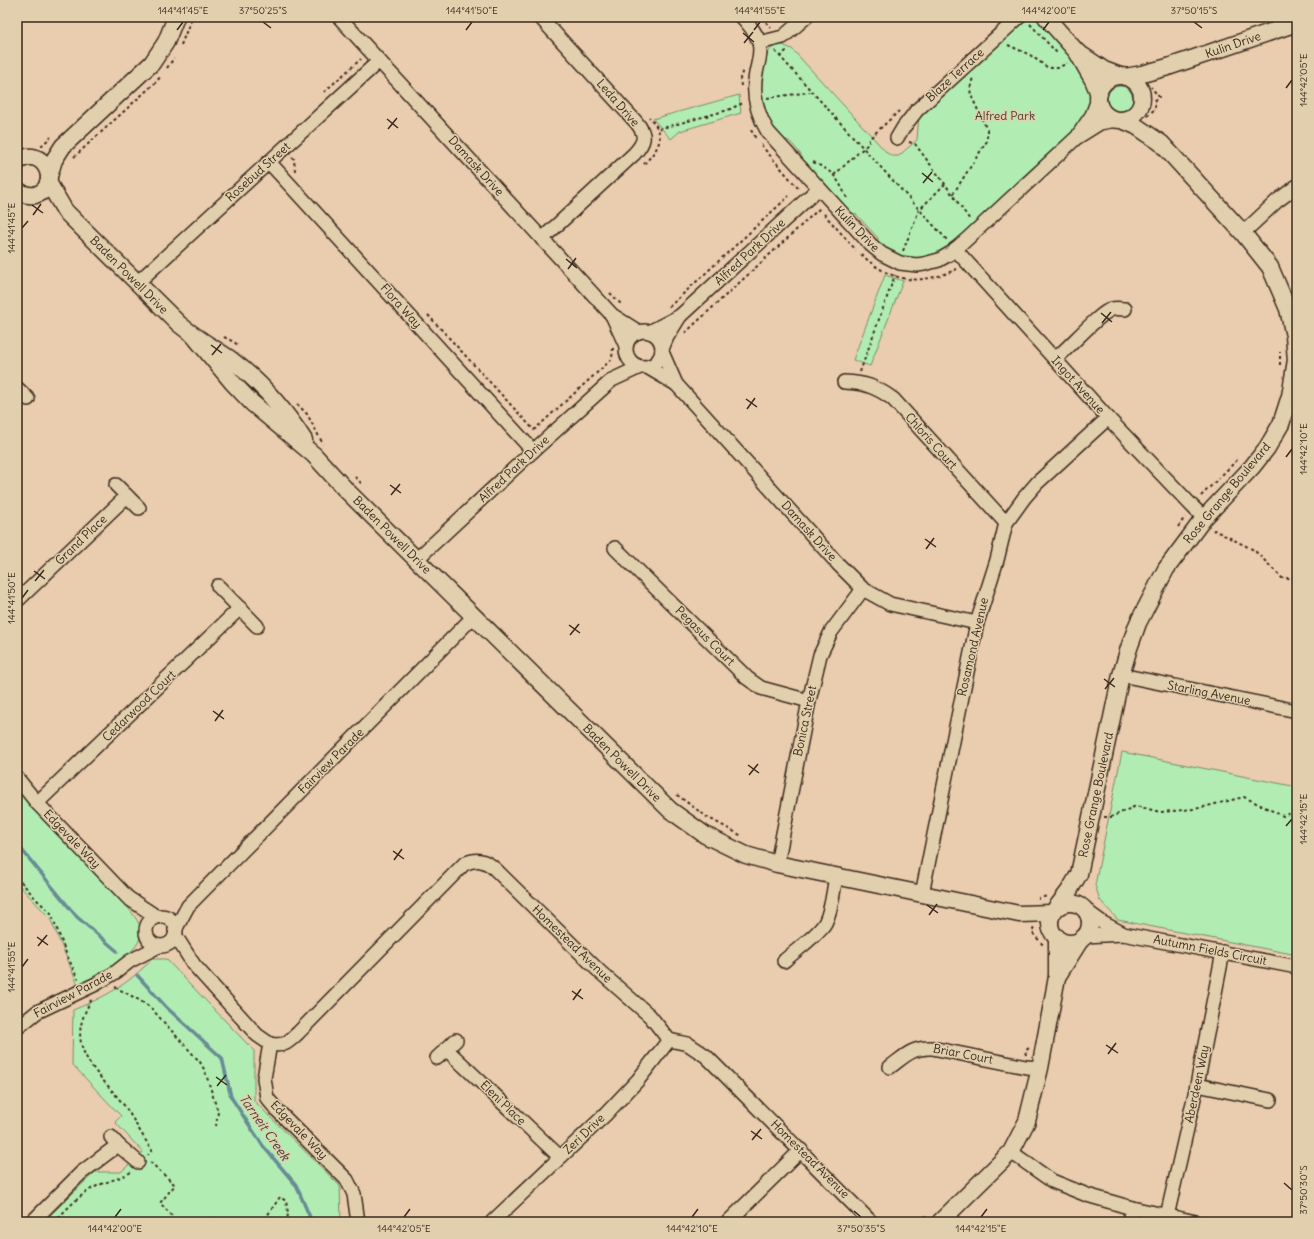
<svg xmlns="http://www.w3.org/2000/svg" width="1314" height="1239" font-family="Delius,sans-serif">
<style>
.green{fill:#b1edb3;stroke:#768c68}
.lines{fill:none;stroke-linecap:round;stroke-linejoin:round}
.stream{stroke:#678b96;stroke-width:3.5}
.minor-casing{stroke:#3b2a1e;stroke-width:16}
.tertiary-casing{stroke:#3b2a1e;stroke-width:19}
.path{stroke:#3b2a1e;stroke-width:2;stroke-dasharray:3 3;stroke-linecap:butt}
.minor{stroke:#e2cfad;stroke-width:13}
.tertiary{stroke:#e2cfad;stroke-width:16}
.ticks{fill:none;stroke:#3b2a1e;stroke-width:1.5}
.labels{text-anchor:middle;stroke-width:3;stroke-linejoin:round;paint-order:stroke}
.street-label{font-size:12px;fill:#3b2a1e;stroke:#e2cfad}
.park-label{font-size:12px;fill:#473e2d;stroke:#e2cfad}
.water-label{font-size:13px;font-style:italic;fill:#46423c;stroke:#e2cfad}
.neatline{fill:none;stroke:#3b2a1e;stroke-width:1.5}
.ticks-label{font-size:10px;text-anchor:middle;fill:#3b2a1e}
</style>
<rect width="100%" height="100%" fill="#eaccaf"/>
<filter id="ink" filterUnits="userSpaceOnUse"><feTurbulence type="fractalNoise" baseFrequency=".025" numOctaves="2"/><feDisplacementMap in="SourceGraphic" scale="8" xChannelSelector="R" yChannelSelector="G"/><feConvolveMatrix kernelMatrix="1 2 1 2 8 2 1 2 1" color-interpolation-filters="sRGB"/></filter>
<g filter="url(#ink)">
<g class="green">
<path d="M 1029,18 L 1040,21 L 1081,65 L 1093,96 L 1085,119 L 1060,147 L 944,252 L 921,259 L 899,257 L 877,244 L 878,238 L 856,214 L 849,212 L 801,161 L 801,155 C 798,151 793,144 789,141 C 786,139 783,140 780,138 C 761,119 759,92 764,68 C 766,56 768,47 780,44 L 792,49 L 887,153 L 892,156 L 899,156 L 902,153 L 917,140 L 919,116 L 1025,19 Z"/>
<circle cx="1120" cy="99" r="13"/>
<polygon points="739,95 741,113 680,131 671,139 653,119"/>
<polygon points="885,275 903,281 870,366 853,360"/>
<polygon points="1122,752 1297,787 1297,955 1118,920 1100,900 1095,885"/>
<path d="M 17,788 L 60,836 L 126,905 C 131,912 139,921 141,929 C 145,953 95,977 78,985 L 50,918 L 17,883 Z"/>
<path d="M 153,959 L 166,959 L 254,1051 L 254,1101 L 340,1186 L 341,1222 L 43,1222 L 95,1172 L 121,1172 L 143,1152 L 115,1122 L 121,1116 L 72,1064 L 73,1010 C 93,1002 112,993 129,980 C 137,974 145,966 153,959 Z"/>
</g>
<g class="lines">
<g class="stream">
<polyline points="17,844 77,917 117,951"/>
<polyline points="137,975 166,1007 222,1058 231,1097 263,1146 296,1185 312,1222"/>
</g>
<defs>
<g id="minor">
<polyline points="339,17 612,315 639,332"/>
<path d="M 540,17 L 636,122 C 647,135 645,142 634,154 L 542,239"/>
<path d="M 742,17 C 749,25 756,32 759,42 C 762,52 758,63 756,73 C 752,94 757,114 768,132 L 871,245 L 882,254 L 900,263 L 917,265 L 924,264 L 939,260 L 951,253 L 966,240 L 1076,138 L 1100,123 L 1116,120"/>
<polyline points="759,43 783,37 806,17"/>
<polyline points="1079,134 1092,115 1098,99"/>
<polyline points="897,138 903,128 917,110 1019,17"/>
<polyline points="269,162 533,451"/>
<polyline points="1243,233 1277,201 1297,186"/>
<polyline points="955,249 1108,418 1193,507 1204,518"/>
<polyline points="137,283 379,61"/>
<polyline points="612,315 626,346"/>
<circle cx="644" cy="349" r="18"/>
<polyline points="649,332 680,316"/>
<polyline points="662,349 667,337 680,316 819,188"/>
<polyline points="662,352 676,384 838,564 863,589 890,604 977,623"/>
<path d="M 1055,359 C 1068,349 1099,313 1112,309 C 1116,308 1121,309 1125,309"/>
<polyline points="647,367 676,384"/>
<path d="M 844,382 C 865,383 875,386 893,399 L 1006,523"/>
<polyline points="17,388 28,399"/>
<polyline points="116,485 139,508"/>
<polyline points="615,548 747,678 761,688 809,701"/>
<polyline points="417,559 533,451 612,380 640,367"/>
<polyline points="218,586 257,626"/>
<polyline points="17,601 127,496"/>
<polyline points="1121,675 1297,711"/>
<polyline points="17,778 37,803 128,898 157,917"/>
<polyline points="37,803 240,608"/>
<polyline points="777,864 809,701 820,655 831,632 863,589"/>
<polyline points="922,894 977,623 997,560 1006,523 1024,498 1037,483 1108,418"/>
<polyline points="1085,910 1103,923 1122,933"/>
<circle cx="161" cy="931" r="15"/>
<polyline points="175,930 188,906 474,616"/>
<polyline points="175,935 194,965 257,1035 270,1044 264,1078 267,1098 278,1111 347,1180 354,1194 358,1222"/>
<polyline points="1085,936 1123,934 1297,967"/>
<path d="M 784,961 C 795,951 818,935 825,923 C 832,910 833,891 836,877"/>
<polyline points="17,1028 37,1012 96,984 116,972 130,961 159,946"/>
<path d="M 270,1044 C 285,1047 288,1042 298,1033 L 464,864 C 477,858 485,860 495,869 L 600,972 L 650,1016 L 669,1040 L 688,1044 L 706,1056 L 871,1222"/>
<polyline points="446,1049 560,1157"/>
<polyline points="437,1058 456,1040"/>
<path d="M 890,1067 C 905,1056 912,1047 932,1048 L 1026,1067 L 1040,1068"/>
<polyline points="1197,1085 1270,1100"/>
<polyline points="111,1137 118,1145 138,1162"/>
<polyline points="1011,1152 1052,1181 1087,1195 1132,1208 1196,1222"/>
<polyline points="1167,1216 1197,1085 1223,952"/>
<polyline points="32,1222 81,1173 118,1145"/>
<polyline points="492,1222 605,1115 638,1080 669,1040"/>
<polyline points="728,1222 801,1150"/>
<polyline points="1129,1222 1132,1208"/>
</g>
<g id="tertiary">
<polyline points="1046,17 1077,52 1093,80 1099,94"/>
<polyline points="1080,54 1104,70 1120,76"/>
<circle cx="1120" cy="98" r="22"/>
<polyline points="1125,77 1142,74 1168,67 1297,23"/>
<path d="M 17,162 C 43,142 64,187 35,195 C 28,196 22,194 17,190"/>
<polyline points="49,176 54,160 63,146 152,63 166,42 176,17"/>
<path d="M 48,182 L 65,211 L 179,324 C 196,338 212,347 230,359 C 260,381 284,409 304,440"/>
<polyline points="194,336 232,382 252,403 314,455 345,489 670,810 705,835 746,855 777,864 1019,914 1053,913"/>
<circle cx="1070" cy="923" r="20"/>
<polyline points="1056,908 1069,891 1079,874 1121,675 1129,648 1138,623 1166,569 1204,518 1252,467 1267,448 1281,424 1290,396 1296,360 1294,336 1288,309 1270,267 1243,233 1161,143 1136,126 1122,120"/>
<polyline points="1057,977 1081,939"/>
<polyline points="940,1222 1011,1152 1027,1121 1040,1068 1057,977 1057,937"/>
</g>
</defs>
<use href="#minor" class="minor-casing"/>
<use href="#tertiary" class="tertiary-casing"/>
<g class="path">
<polyline points="762,17 771,28"/>
<polyline points="1030,24 1057,53"/>
<polyline points="181,45 192,17"/>
<polyline points="1008,45 1030,55 1047,67 1051,68 1058,68 1067,63"/>
<polyline points="775,51 947,240"/>
<polyline points="780,57 786,51 785,48"/>
<polyline points="167,68 174,58"/>
<polyline points="741,86 740,78 743,70"/>
<polyline points="324,92 361,59"/>
<polyline points="767,98 810,92"/>
<polyline points="1147,116 1155,109 1155,100 1159,97 1151,87"/>
<polyline points="659,129 728,110 743,103"/>
<polyline points="751,130 756,139"/>
<polyline points="909,142 915,144 945,184"/>
<polyline points="761,145 798,188"/>
<polyline points="41,146 51,137"/>
<polyline points="74,157 156,82 161,76"/>
<polyline points="292,157 294,159 295,171"/>
<path d="M 813,162 C 835,173 836,176 847,198"/>
<path d="M 644,164 C 660,147 667,136 649,117"/>
<polyline points="834,175 869,143 869,139 899,111"/>
<polyline points="953,194 987,141 987,130 971,95 970,89 973,77"/>
<polyline points="824,214 856,250"/>
<polyline points="903,251 919,210 945,184 970,220"/>
<path d="M 861,254 C 891,283 920,286 957,269"/>
<polyline points="610,293 622,305"/>
<polyline points="669,307 789,196"/>
<polyline points="428,315 534,430 612,359 613,348"/>
<polyline points="685,333 820,208"/>
<polyline points="224,337 234,342 239,346"/>
<polyline points="1280,365 1280,352"/>
<polyline points="860,372 895,275"/>
<polyline points="297,404 307,414 323,444"/>
<polyline points="355,477 362,484"/>
<polyline points="1201,496 1239,458"/>
<polyline points="1178,527 1185,517"/>
<polyline points="1213,531 1214,530 1254,550 1282,578 1297,578"/>
<polyline points="677,795 707,817 742,836"/>
<polyline points="1104,817 1111,817 1136,806 1160,812 1195,809 1244,797 1283,816 1297,811"/>
<polyline points="17,877 36,899 51,913 66,953 78,979"/>
<polyline points="1039,900 1039,898 1048,896"/>
<polyline points="1034,928 1032,932 1043,945"/>
<polyline points="115,987 139,1000 150,1007 200,1062 205,1071 218,1112 216,1126"/>
<path d="M 90,1000 L 91,1001 C 61,1050 100,1072 126,1108 C 135,1122 143,1137 152,1150 L 148,1155"/>
<polyline points="1026,1055 1025,1051 1029,1048"/>
<polyline points="150,1162 175,1185 160,1203 178,1222"/>
<path d="M 54,1222 C 67,1209 79,1195 95,1187 C 107,1181 119,1179 131,1172"/>
<path d="M 201,1222 C 209,1218 217,1216 224,1222"/>
<polyline points="259,1222 267,1216 280,1197 286,1201 288,1213 287,1222"/>
<polyline points="920,1222 927,1215"/>
</g>
<use href="#minor" class="minor"/>
<use href="#tertiary" class="tertiary"/>
</g>
</g>
<path class="ticks" d="M 263,22 L 271,28M 1194,22 L 1202,28M 177,30 L 183,22M 466,30 L 472,22M 754,30 L 760,22M 1043,30 L 1049,22M 743,33 L 754,42M 744,43 L 753,32M 1286,88 L 1292,80M 387,119 L 398,128M 388,129 L 397,118M 922,173 L 933,182M 923,183 L 932,172M 32,205 L 43,213M 33,215 L 41,204M 22,228 L 28,221M 566,259 L 577,268M 568,269 L 576,258M 1101,313 L 1112,322M 1102,323 L 1111,312M 211,345 L 222,353M 212,355 L 221,344M 746,399 L 757,407M 747,409 L 755,398M 1286,457 L 1292,449M 390,485 L 401,493M 391,495 L 400,484M 925,539 L 936,547M 926,549 L 934,538M 34,571 L 45,579M 35,581 L 44,570M 22,598 L 28,590M 569,625 L 580,633M 570,635 L 579,624M 1104,679 L 1115,687M 1105,689 L 1114,678M 213,711 L 224,719M 215,721 L 223,710M 748,765 L 759,773M 749,775 L 758,764M 1286,826 L 1292,819M 393,851 L 404,859M 394,860 L 402,849M 927,905 L 938,913M 929,915 L 937,904M 37,937 L 48,945M 38,946 L 47,935M 22,967 L 28,959M 572,991 L 583,999M 573,1000 L 581,989M 1106,1045 L 1118,1053M 1108,1054 L 1116,1043M 216,1077 L 227,1085M 217,1086 L 226,1075M 751,1131 L 762,1139M 752,1140 L 761,1129M 1284,1183 L 1292,1190M 854,1211 L 861,1217M 115,1217 L 121,1209M 404,1217 L 410,1209M 692,1217 L 698,1209M 981,1217 L 987,1209"/>
<g class="labels">
<g class="street-label">
<text transform="translate(1233 45) rotate(-19)" y="4">Kulin Drive</text>
<text transform="translate(955 75) rotate(-42)" y="4">Blaze Terrace</text>
<text transform="translate(618 103) rotate(49)" y="4">Leda Drive</text>
<text transform="translate(476 166) rotate(48)" y="4">Damask Drive</text>
<text transform="translate(258 172) rotate(-42)" y="4">Rosebud Street</text>
<text transform="translate(857 229) rotate(46)" y="4">Kulin Drive</text>
<text transform="translate(750 252) rotate(-43)" y="4">Alfred Park Drive</text>
<text transform="translate(129 275) rotate(45)" y="4">Baden Powell Drive</text>
<text transform="translate(401 306) rotate(48)" y="4">Flora Way</text>
<text transform="translate(1078 385) rotate(48)" y="4">Ingot Avenue</text>
<text transform="translate(931 441) rotate(48)" y="4">Chloris Court</text>
<text transform="translate(514 469) rotate(-43)" y="4">Alfred Park Drive</text>
<text transform="translate(1227 493) rotate(-50)" y="4">Rose Grange Boulevard</text>
<text transform="translate(809 531) rotate(48)" y="4">Damask Drive</text>
<text transform="translate(392 535) rotate(45)" y="4">Baden Powell Drive</text>
<text transform="translate(81 540) rotate(-44)" y="4">Grand Place</text>
<text transform="translate(705 636) rotate(45)" y="4">Pegasus Court</text>
<text transform="translate(973 647) rotate(-77)" y="4">Rosamond Avenue</text>
<text transform="translate(1209 693) rotate(11)" y="4">Starling Avenue</text>
<text transform="translate(139 706) rotate(-44)" y="4">Cedarwood Court</text>
<text transform="translate(805 721) rotate(-78)" y="4">Bonica Street</text>
<text transform="translate(331 761) rotate(-45)" y="4">Fairview Parade</text>
<text transform="translate(622 763) rotate(45)" y="4">Baden Powell Drive</text>
<text transform="translate(1096 795) rotate(-78)" y="4">Rose Grange Boulevard</text>
<text transform="translate(72 839) rotate(46)" y="4">Edgevale Way</text>
<text transform="translate(572 944) rotate(44)" y="4">Homestead Avenue</text>
<text transform="translate(1210 950) rotate(11)" y="4">Autumn Fields Circuit</text>
<text transform="translate(73 994) rotate(-28)" y="4">Fairview Parade</text>
<text transform="translate(963 1054) rotate(11)" y="4">Briar Court</text>
<text transform="translate(1197 1084) rotate(-78)" y="4">Aberdeen Way</text>
<text transform="translate(503 1103) rotate(44)" y="4">Eleni Place</text>
<text transform="translate(299 1130) rotate(46)" y="4">Edgevale Way</text>
<text transform="translate(584 1134) rotate(-44)" y="4">Zeri Drive</text>
<text transform="translate(810 1159) rotate(45)" y="4">Homestead Avenue</text>
</g>
<g class="park-label">
<text x="1005" y="120">Alfred Park</text>
</g>
<g class="water-label">
<text transform="translate(265 1127) rotate(55)" y="5">Tarneit Creek</text>
</g>
</g>
<rect width="1314" height="1239" fill="none" stroke="#e2cfad" stroke-width="44"/>
<rect x="22" y="22" width="1270" height="1195" class="neatline"/>
<g class="ticks-label">
<text x="183" y="14">144°41'45"E</text>
<text x="263" y="14">37°50'25"S</text>
<text x="472" y="14">144°41'50"E</text>
<text x="760" y="14">144°41'55"E</text>
<text x="1049" y="14">144°42'00"E</text>
<text x="1194" y="14">37°50'15"S</text>
<text transform="translate(1303 80) rotate(-90)" y="4">144°42'05"E</text>
<text transform="translate(11 228) rotate(-90)" y="4">144°41'45"E</text>
<text transform="translate(1303 449) rotate(-90)" y="4">144°42'10"E</text>
<text transform="translate(11 598) rotate(-90)" y="4">144°41'50"E</text>
<text transform="translate(1303 819) rotate(-90)" y="4">144°42'15"E</text>
<text transform="translate(11 967) rotate(-90)" y="4">144°41'55"E</text>
<text transform="translate(1303 1190) rotate(-90)" y="4">37°50'30"S</text>
<text x="115" y="1232">144°42'00"E</text>
<text x="404" y="1232">144°42'05"E</text>
<text x="692" y="1232">144°42'10"E</text>
<text x="861" y="1232">37°50'35"S</text>
<text x="981" y="1232">144°42'15"E</text>
</g>
</svg>
